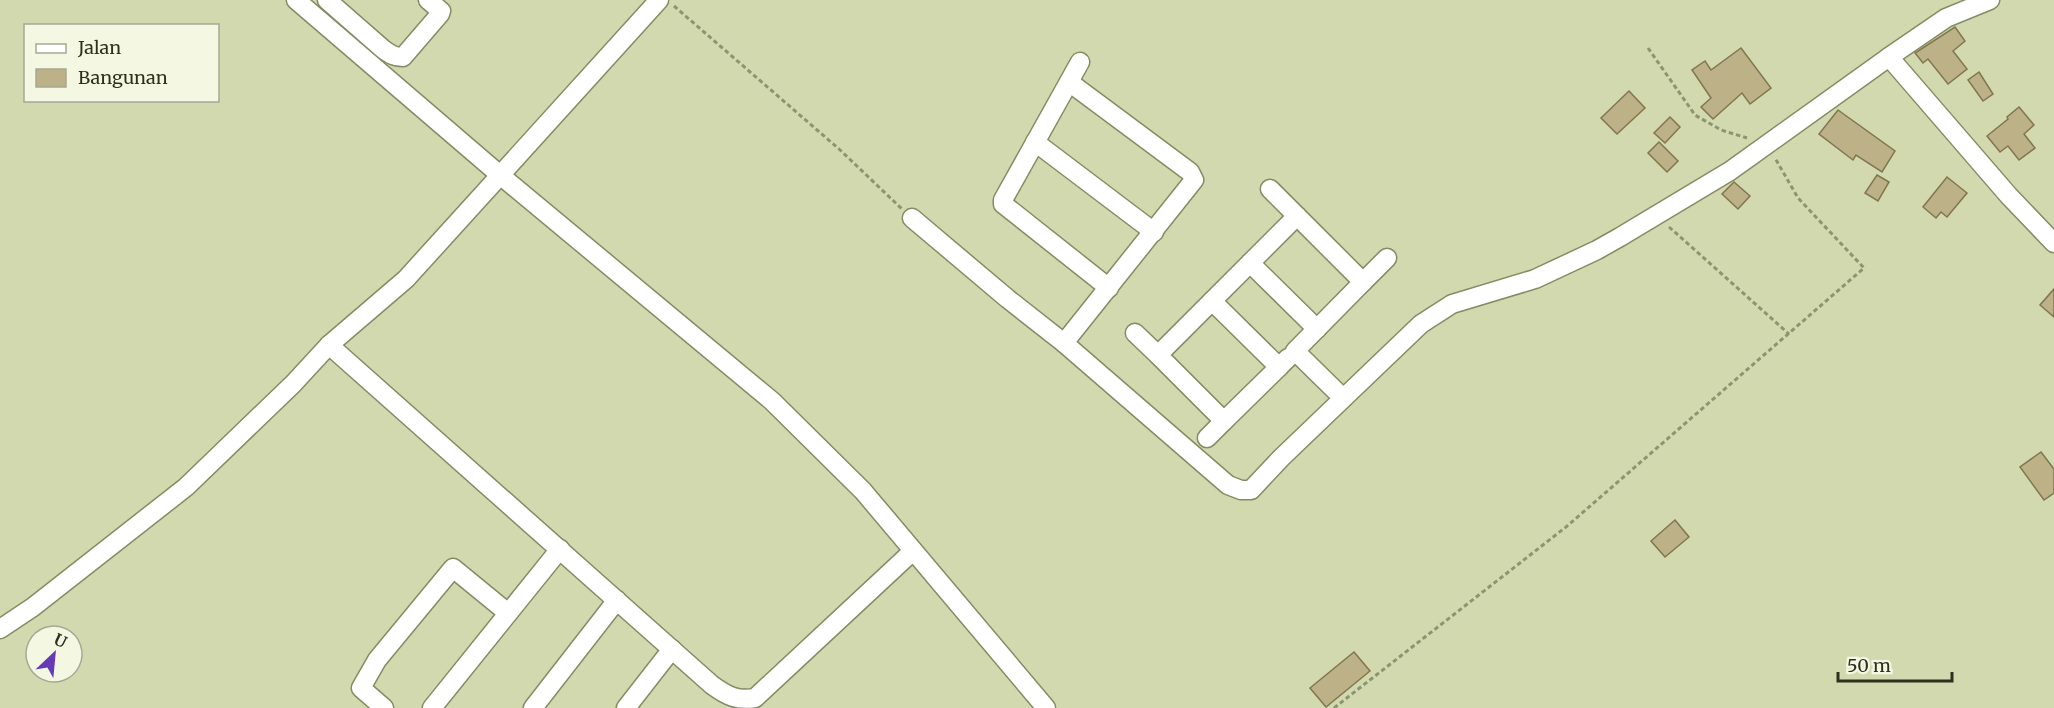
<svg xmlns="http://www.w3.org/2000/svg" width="2054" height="708" font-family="Merriweather,serif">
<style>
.building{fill:#bcb187;stroke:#81764f;stroke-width:1.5}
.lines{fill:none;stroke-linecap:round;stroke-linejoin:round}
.minor-casing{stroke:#858b62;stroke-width:21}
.path{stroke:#8e9372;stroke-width:3;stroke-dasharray:4.5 3;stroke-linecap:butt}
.minor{stroke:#fff;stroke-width:18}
</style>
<rect width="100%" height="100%" fill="#d2d9ae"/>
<g class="building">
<polygon points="1955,27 1965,41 1953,51 1967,69 1948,84 1928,59 1923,63 1915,53"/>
<polygon points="1741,48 1771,88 1750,104 1742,93 1713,119 1701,107 1711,98 1692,70 1705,61 1711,70"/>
<polygon points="1979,72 1993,94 1983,101 1968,80"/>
<polygon points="1629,91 1645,108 1617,134 1601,118"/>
<polygon points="2019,107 2034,125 2024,134 2035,148 2019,160 2008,146 2000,152 1987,136 2008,119 2007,117"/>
<polygon points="1838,110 1895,151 1882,172 1856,155 1853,160 1819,134"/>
<polygon points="1670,117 1680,127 1665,143 1654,133"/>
<polygon points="1659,142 1678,161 1667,172 1648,153"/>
<polygon points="1877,175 1889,182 1878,201 1865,193"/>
<polygon points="1947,177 1967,193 1947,217 1941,212 1936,218 1923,207"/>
<polygon points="1734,182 1750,196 1738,209 1722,194"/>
<polygon points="2054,289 2054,317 2040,305"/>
<polygon points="2041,452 2054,469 2054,493 2044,500 2020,467"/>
<polygon points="1675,520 1689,537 1665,557 1651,541"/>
<polygon points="1354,652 1370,671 1326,707 1310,688"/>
</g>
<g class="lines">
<defs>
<g id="minor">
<polyline points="296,0 500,175 772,401 863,491 1046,708"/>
<path d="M 327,0 L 383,49 C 390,54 394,57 403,57 L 440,14 L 441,11 L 428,0"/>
<polyline points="1889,57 1946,18 1990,0"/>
<polyline points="1080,62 1003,200 1003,204 1109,288"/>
<polyline points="1035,142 1154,232"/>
<polyline points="1270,189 1297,216"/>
<polyline points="912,218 1008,299 1064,343 1228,485 1241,490 1251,490 1281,458 1421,324 1452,304 1535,279 1597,250 1620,237 1730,171 1889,57 2009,196 2054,243"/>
<polyline points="1250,263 1317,329"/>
<polyline points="1363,282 1387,258"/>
<polyline points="1212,301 1279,367 1288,358"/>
<polyline points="1135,333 1158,355"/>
<polyline points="1064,343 1194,180 1190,172 1069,82"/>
<path d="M 329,345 L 712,685 C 727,696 737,701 755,698 L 913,551"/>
<polyline points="1279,367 1224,421 1158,355 1297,216 1363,282 1295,351 1343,398"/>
<polyline points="1207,438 1224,421"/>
<polyline points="0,629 33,607 186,487 293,384 329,345 406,279 659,0"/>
<polyline points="384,708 361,688 377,660 453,568 508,613"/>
<polyline points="432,708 560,549"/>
<polyline points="533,708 617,600"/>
<polyline points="626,708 672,649"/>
</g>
</defs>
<use href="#minor" class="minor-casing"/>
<g class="path">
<polyline points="674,6 839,149 902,209"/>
<polyline points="1648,48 1695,115 1721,130 1747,138"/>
<polyline points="1669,227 1789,334"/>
<polyline points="1334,708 1566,527 1864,268 1798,198 1775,158"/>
</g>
<use href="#minor" class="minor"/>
</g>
<rect x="24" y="24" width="195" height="78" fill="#f4f8e2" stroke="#a5a894" stroke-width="1.5"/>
<rect x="36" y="44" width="30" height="9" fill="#ffffff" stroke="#a5a894" stroke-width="1.5"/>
<text x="78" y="54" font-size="18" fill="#2e301f">Jalan</text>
<rect x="36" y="69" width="30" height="18" fill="#bcb187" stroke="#a5a894" stroke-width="1.5"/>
<text x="78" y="84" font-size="18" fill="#2e301f">Bangunan</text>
<g transform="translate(54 654) rotate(26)"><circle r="28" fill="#f4f8e2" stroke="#a5a894" stroke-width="1.5"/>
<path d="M0-4.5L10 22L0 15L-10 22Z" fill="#663bb3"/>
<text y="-9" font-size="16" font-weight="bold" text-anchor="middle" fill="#2e301f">U</text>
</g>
<path d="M1838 672v9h114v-9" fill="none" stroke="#2e301f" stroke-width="3"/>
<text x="1847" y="672" font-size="18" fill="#2e301f" stroke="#f4f8e2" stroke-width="4.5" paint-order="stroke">50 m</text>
</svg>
